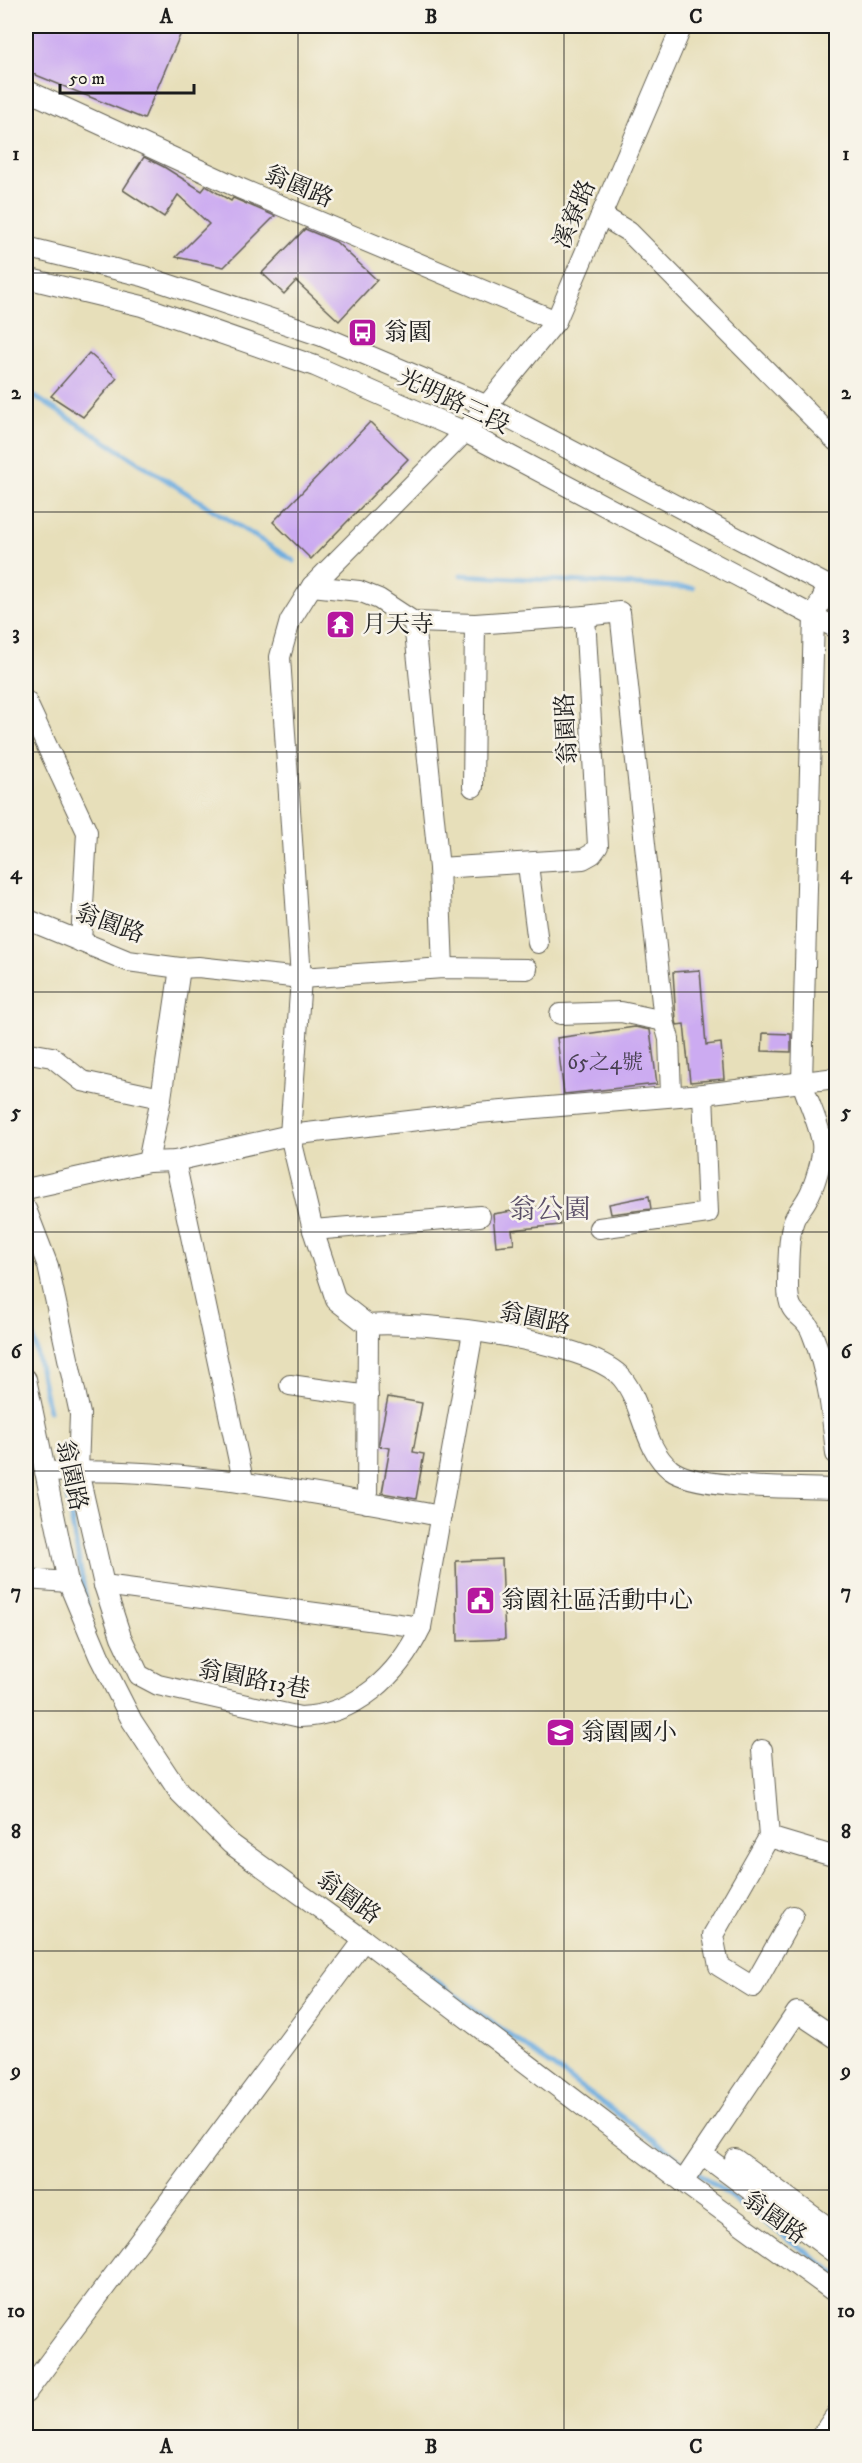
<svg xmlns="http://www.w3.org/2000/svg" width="862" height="2463" font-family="'IM FELL DW Pica','Noto Serif TC',serif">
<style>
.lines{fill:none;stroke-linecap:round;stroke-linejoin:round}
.stream{stroke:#6cacdf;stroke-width:5}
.building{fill:#ccabf1}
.minor-casing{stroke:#636053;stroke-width:22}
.minor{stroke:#fff;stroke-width:20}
.grid{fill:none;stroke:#1c1c1c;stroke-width:1.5;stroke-opacity:0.55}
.labels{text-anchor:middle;stroke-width:5;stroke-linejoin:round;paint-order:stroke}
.number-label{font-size:21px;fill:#484051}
.street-label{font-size:24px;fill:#1c1c1c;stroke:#f7f3e8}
.poi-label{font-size:24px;fill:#1c1c1c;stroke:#f7f3e8;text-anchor:start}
.quarter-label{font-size:27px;fill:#5a4e67;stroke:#f7f3e8}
.neatline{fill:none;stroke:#1c1c1c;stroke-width:2}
.grid-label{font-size:20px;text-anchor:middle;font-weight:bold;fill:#1c1c1c}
</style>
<rect width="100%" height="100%" fill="#f7f3e8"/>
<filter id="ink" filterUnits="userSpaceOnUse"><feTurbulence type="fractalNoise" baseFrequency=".0167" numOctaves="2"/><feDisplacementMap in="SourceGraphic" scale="12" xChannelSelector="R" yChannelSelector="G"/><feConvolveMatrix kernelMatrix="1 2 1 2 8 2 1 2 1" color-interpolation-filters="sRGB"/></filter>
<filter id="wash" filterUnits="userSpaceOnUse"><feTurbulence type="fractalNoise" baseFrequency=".008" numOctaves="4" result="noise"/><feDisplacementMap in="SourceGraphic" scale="24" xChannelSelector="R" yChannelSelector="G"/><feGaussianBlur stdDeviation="1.35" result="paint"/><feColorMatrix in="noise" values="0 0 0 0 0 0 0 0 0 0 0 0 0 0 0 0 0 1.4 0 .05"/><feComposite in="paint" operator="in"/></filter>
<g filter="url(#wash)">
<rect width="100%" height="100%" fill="#e7dfba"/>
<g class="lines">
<g class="stream">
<polyline points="26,391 294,561"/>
<polyline points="461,575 693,588"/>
<polyline points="26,1304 49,1411"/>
<polyline points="66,1490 87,1605"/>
<polyline points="402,1956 836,2274"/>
</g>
</g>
<g id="blocks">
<g class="building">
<polygon points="26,26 184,26 144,119 26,71"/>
<polygon points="144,157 164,167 202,191 206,186 231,201 233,198 275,216 224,267 176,257 209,224 178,195 164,217 123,190"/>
<polygon points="305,229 336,242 377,280 339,321 296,281 284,294 262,273"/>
<polygon points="89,353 117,378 83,417 51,396"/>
<polygon points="370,422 408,459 311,559 273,522"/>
<polygon points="700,970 706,1045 721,1043 724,1079 690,1082 684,1024 677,1025 676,1021 673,972"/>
<polygon points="635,1027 650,1030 657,1084 564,1094 557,1038"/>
<polygon points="763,1033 791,1034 791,1052 762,1051"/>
<polygon points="649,1196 651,1209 611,1214 609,1204"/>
<polygon points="558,1204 560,1225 512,1230 514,1244 496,1246 493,1214"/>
<polygon points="388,1397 422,1403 413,1452 424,1454 416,1499 382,1493 390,1448 379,1446 379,1442"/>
<polygon points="502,1559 505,1639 458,1641 456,1561"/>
</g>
</g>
</g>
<g filter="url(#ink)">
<use href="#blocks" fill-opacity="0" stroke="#636053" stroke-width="1.5"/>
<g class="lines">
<defs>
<g id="minor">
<path d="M 682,26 L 556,321 L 465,432 L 312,586 L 290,621 L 280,657 L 301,978 L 290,1135 L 313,1230 L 336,1300 L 368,1325 C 418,1320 590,1340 622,1378 C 644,1405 643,1448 671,1470 C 697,1490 800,1487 836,1489"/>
<polyline points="26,90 239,188 556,321"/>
<polyline points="601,215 629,232 836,441"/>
<polyline points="26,247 143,276 322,336 485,405 836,590"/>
<polyline points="26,278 142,306 315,366 465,432 836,628"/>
<polyline points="312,586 359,591 379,599 414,622 475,624 585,616 598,846 592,854 583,859 439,868"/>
<path d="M 828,586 L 814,616 L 802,1082 C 808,1102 819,1123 822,1143 C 824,1156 814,1188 807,1199 C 803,1207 795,1214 793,1223 C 788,1238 788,1271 788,1287 C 788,1320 804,1311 812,1333 C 828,1372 832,1413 836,1454"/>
<polyline points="585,616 620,612 664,1021"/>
<polyline points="414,622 439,868 443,968"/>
<polyline points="26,701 87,832 81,942"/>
<polyline points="473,787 475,624"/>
<polyline points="528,865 538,943"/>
<polyline points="26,919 128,961 180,968 198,967 301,978 443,968 527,969"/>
<polyline points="560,1014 621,1012 664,1021 669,1039 671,1095"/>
<polyline points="29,1053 52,1057 82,1081 161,1098"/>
<polyline points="175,1161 243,1480"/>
<polyline points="148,1162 161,1098 180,968"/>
<polyline points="26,1189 148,1162 175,1161 290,1135 478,1113 703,1094 836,1078"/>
<path d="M 26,1209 L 48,1266 L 80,1414 L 78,1471 L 104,1585 L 121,1637 L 139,1675 L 158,1685 L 300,1717 C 356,1715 398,1676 421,1627 L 473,1332"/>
<polyline points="599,1228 708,1213 703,1094"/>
<polyline points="313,1230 480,1216"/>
<polyline points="26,1379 68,1582 99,1656 132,1721 179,1792 231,1844 364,1940 683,2182 836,2293"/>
<polyline points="290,1385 368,1396"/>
<path d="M 45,1472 C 182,1466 307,1492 441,1516"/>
<polyline points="367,1503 368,1325"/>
<polyline points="26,1579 68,1582"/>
<polyline points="104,1585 421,1627"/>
<polyline points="762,1750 769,1837 713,1935 719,1966 753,1987 793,1916"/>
<polyline points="769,1837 836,1857"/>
<polyline points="702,2154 836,2254"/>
<polyline points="735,2159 836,2233"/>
<polyline points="683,2182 797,2012 836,2038"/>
<polyline points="26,2393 364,1940"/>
<polyline points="820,2438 836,2415"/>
</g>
</defs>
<use href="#minor" class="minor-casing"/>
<use href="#minor" class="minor"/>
</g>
</g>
<path class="grid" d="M 298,26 L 298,2438M 564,26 L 564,2438M 26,273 L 836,273M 26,512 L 836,512M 26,752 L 836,752M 26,992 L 836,992M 26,1232 L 836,1232M 26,1471 L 836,1471M 26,1711 L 836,1711M 26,1951 L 836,1951M 26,2190 L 836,2190"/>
<defs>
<symbol id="bus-square" viewBox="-11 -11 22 22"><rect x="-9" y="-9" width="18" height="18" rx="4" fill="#b5179e" stroke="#f7f3e8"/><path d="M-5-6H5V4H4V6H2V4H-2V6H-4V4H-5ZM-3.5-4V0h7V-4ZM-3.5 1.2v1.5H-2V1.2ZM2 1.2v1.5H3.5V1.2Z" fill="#fff"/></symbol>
<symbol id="temple-square" viewBox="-11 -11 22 22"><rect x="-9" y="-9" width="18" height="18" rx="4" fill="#b5179e" stroke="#f7f3e8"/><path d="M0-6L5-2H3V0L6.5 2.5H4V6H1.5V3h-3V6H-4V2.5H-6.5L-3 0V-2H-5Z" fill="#fff"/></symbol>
<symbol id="civic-square" viewBox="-11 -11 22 22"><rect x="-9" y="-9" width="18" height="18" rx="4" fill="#b5179e" stroke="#f7f3e8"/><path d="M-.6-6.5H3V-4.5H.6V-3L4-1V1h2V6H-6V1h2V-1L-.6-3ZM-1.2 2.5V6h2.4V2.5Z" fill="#fff"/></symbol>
<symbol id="school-square" viewBox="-11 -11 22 22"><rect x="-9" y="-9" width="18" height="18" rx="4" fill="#b5179e" stroke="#f7f3e8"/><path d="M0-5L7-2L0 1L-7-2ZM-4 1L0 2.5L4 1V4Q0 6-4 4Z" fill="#fff"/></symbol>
</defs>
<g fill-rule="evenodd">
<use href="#bus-square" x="346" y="316" width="33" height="33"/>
<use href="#temple-square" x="324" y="608" width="33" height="33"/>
<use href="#civic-square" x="464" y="1584" width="33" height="33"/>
<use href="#school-square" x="544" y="1716" width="33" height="33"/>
</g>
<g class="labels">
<g class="number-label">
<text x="605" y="1069">65之4號</text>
</g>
<g class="street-label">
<text transform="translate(299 186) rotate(23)" y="8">翁園路</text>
<text transform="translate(574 214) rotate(-67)" y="8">溪寮路</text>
<text transform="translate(454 401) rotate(25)" y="8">光明路三段</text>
<text transform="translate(566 729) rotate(-93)" y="8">翁園路</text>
<text transform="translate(110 923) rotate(20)" y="8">翁園路</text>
<text transform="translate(535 1318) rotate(12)" y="8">翁園路</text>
<text transform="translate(72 1475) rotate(78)" y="8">翁園路</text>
<text transform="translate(254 1679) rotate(11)" y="8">翁園路13巷</text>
<text transform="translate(349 1897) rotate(36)" y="8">翁園路</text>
<text transform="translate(775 2217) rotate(36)" y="8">翁園路</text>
</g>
<g class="poi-label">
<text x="384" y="340">翁園</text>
<text x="362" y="632">月天寺</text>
<text x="501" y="1608">翁園社區活動中心</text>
<text x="581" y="1740">翁園國小</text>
</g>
<g class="quarter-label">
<text x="550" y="1218">翁公園</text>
</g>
</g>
<rect width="862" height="2463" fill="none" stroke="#f7f3e8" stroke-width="66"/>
<path d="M60 84v9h134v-9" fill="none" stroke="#1c1c1c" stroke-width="3"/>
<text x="69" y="84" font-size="18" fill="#1c1c1c" stroke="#f7f3e8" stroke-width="4.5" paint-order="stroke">50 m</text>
<rect x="33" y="33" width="796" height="2397" class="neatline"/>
<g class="grid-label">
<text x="166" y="23">A</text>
<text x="431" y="23">B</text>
<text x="696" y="23">C</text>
<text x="16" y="160">1</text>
<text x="846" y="160">1</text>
<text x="16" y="399">2</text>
<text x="846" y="399">2</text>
<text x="16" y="639">3</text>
<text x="846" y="639">3</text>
<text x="16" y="879">4</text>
<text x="846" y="879">4</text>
<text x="16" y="1118">5</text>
<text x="846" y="1118">5</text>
<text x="16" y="1358">6</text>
<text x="846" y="1358">6</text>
<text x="16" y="1598">7</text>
<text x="846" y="1598">7</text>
<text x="16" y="1838">8</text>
<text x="846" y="1838">8</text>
<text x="16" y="2077">9</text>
<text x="846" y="2077">9</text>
<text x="16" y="2317">10</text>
<text x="846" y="2317">10</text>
<text x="166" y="2453">A</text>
<text x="431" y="2453">B</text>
<text x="696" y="2453">C</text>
</g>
</svg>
